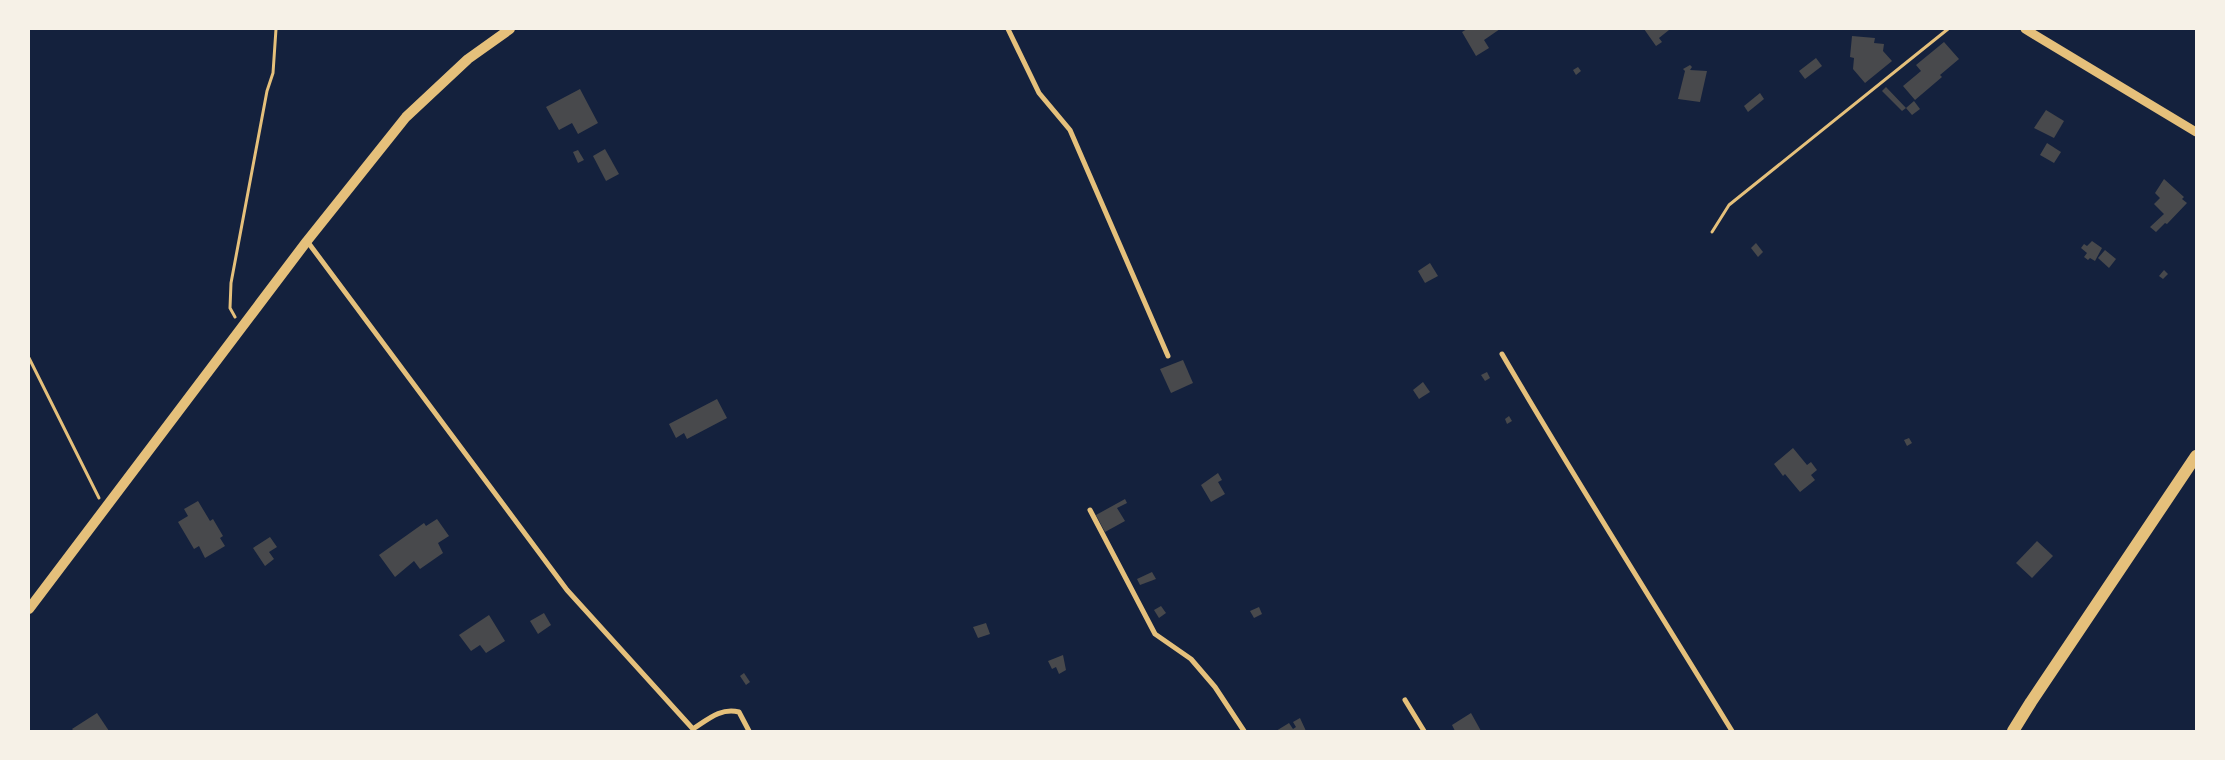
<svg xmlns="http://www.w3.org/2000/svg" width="2225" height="760" font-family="Overpass,sans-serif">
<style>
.building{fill:#48494c}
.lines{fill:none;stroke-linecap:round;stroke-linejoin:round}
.path{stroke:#e5c07b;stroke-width:3}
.minor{stroke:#e5c07b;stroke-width:5}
.tertiary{stroke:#e5c07b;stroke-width:9}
.secondary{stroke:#e5c07b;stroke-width:10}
.primary{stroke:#e5c07b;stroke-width:12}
</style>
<rect width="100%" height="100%" fill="#14213d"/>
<g class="building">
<polygon points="1467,29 1500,29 1484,40 1489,48 1476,56 1462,32"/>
<polygon points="1644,29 1669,29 1669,30 1659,38 1662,42 1656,46"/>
<polygon points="1852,36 1875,38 1874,43 1884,44 1883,51 1892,61 1865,83 1853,69 1854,58 1850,57"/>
<polygon points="1944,42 1959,59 1940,75 1942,77 1915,100 1903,86 1921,71 1916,65"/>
<polygon points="1816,58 1822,66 1805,79 1799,71"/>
<polygon points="1690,65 1692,67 1690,70 1707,71 1700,102 1678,99 1685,71 1683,69"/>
<polygon points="1578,67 1581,71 1576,75 1573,70"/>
<polygon points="1886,87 1906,108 1914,101 1920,109 1912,115 1906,108 1902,111 1882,91"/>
<polygon points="580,89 598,123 578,134 572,123 559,130 546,107"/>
<polygon points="1760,93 1764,99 1748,112 1744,106"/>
<polygon points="2046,110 2064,121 2054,138 2034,128"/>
<polygon points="2047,143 2061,152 2054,163 2040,155"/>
<polygon points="605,149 619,174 606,181 593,156"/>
<polygon points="578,150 584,160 578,163 573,152"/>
<polygon points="2164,179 2184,197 2182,199 2187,203 2167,224 2165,223 2156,232 2150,227 2164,214 2154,204 2160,198 2155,193"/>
<polygon points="2092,241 2102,248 2095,261 2090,258 2088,260 2084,257 2087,253 2081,248 2084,244 2087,246"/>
<polygon points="1756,243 1763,252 1758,257 1751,248"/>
<polygon points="2105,250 2116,259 2109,268 2098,258"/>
<polygon points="1430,263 1438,276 1425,283 1418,271"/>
<polygon points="2164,270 2168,274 2163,279 2159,276"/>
<polygon points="1183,360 1193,383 1171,393 1160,369"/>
<polygon points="1487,372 1490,378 1485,381 1481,375"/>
<polygon points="1423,382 1430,392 1419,399 1413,390"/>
<polygon points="717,399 727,418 687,439 684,433 676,438 669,424"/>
<polygon points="1509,416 1512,421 1507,424 1505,419"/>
<polygon points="1909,438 1912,443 1907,446 1904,440"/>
<polygon points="1793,448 1807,465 1811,462 1817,470 1811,475 1815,480 1800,492 1785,474 1783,476 1774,464"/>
<polygon points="1218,473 1222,480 1218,482 1225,494 1211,502 1201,485"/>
<polygon points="1125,499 1127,503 1117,508 1125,521 1105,532 1096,515"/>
<polygon points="198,501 210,521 213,519 223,536 220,538 225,546 205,558 199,546 194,549 178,522 188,516 184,509"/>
<polygon points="437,519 449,536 438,543 443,553 420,569 414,561 395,577 379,555 424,523 426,526"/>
<polygon points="270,537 277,547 269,552 274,559 265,566 253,548"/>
<polygon points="2037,541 2053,556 2032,578 2016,563"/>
<polygon points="1152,572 1156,579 1140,585 1137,579"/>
<polygon points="1161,606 1166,613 1159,618 1154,610"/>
<polygon points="1259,607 1262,614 1254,618 1250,611"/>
<polygon points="544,613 551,625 538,634 530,621"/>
<polygon points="489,615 505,641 486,653 480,645 471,651 459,635"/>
<polygon points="986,623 990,634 978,638 973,627"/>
<polygon points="1063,655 1066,670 1059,674 1056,667 1052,669 1048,661"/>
<polygon points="744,673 750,682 746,685 740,676"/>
<polygon points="97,713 109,731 74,731 72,729"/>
<polygon points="1471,713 1481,731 1455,731 1452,725"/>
<polygon points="1300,718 1306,731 1276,731 1289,723 1293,729 1296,727 1293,722"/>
</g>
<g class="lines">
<g class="path">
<polyline points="1712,232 1729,205 1948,29"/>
<polyline points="235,317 230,308 231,283 267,91 273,73 276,29"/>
<polyline points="29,358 99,498"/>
</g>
<g class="minor">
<polyline points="1008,29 1039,93 1070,130 1168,356"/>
<path d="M 307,241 L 567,590 L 693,729 C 707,720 721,707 739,712 L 749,731"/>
<path d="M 1502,354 C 1576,481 1655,605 1732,731"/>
<polyline points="1090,510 1155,634 1191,659 1215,687 1244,731"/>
<polyline points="1405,700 1424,731"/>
</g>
<polyline class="tertiary" points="2025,29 2196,132"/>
<polyline class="secondary" points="29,609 307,241 406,117 468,59 510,29"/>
<polyline class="primary" points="2013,731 2031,702 2196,456"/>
</g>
<rect width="2225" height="760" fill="none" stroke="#f6f1e7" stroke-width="60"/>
</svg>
